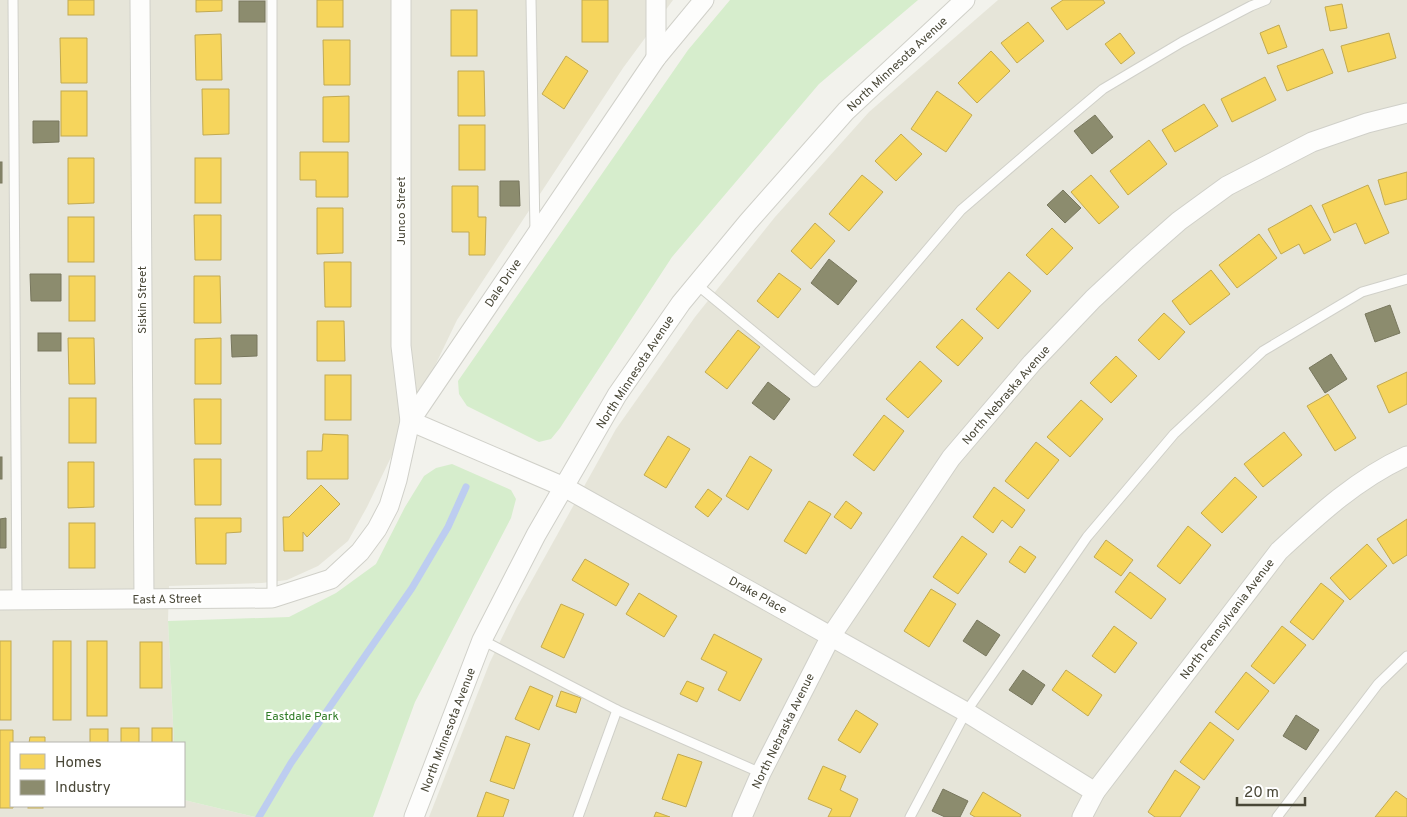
<svg xmlns="http://www.w3.org/2000/svg" width="1407" height="817" font-family="Overpass,sans-serif">
<style>
.residential{fill:#e6e5d9}
.green{fill:#d6edcc}
.homes{fill:#f6d55c;stroke:#c2aa51}
.industry{fill:#8c8c6e;stroke:#78775e}
.lines{fill:none;stroke-linecap:round;stroke-linejoin:round}
.stream{stroke:#bdcdf0;stroke-width:7}
.lane-casing{stroke:#d0d0c9;stroke-width:11}
.street-casing{stroke:#d0d0c9;stroke-width:21}
.lane{stroke:#fdfdfc;stroke-width:9}
.street{stroke:#fdfdfc;stroke-width:19}
.labels{text-anchor:middle;stroke-width:5;stroke-linejoin:round;paint-order:stroke}
.street-label{font-size:12px;fill:#494737;stroke:#fff}
.park-label{font-size:12px;fill:#317c29;stroke:#fff}
</style>
<rect width="100%" height="100%" fill="#f2f2ec"/>
<g class="residential">
<polygon points="0,0 673,0 623,68 457,320 367,507 348,541 318,566 287,580 262,583 169,586 168,621 174,743 11,743 11,806 184,806 184,800 255,817 0,817"/>
<polygon points="998,0 1407,0 1407,817 429,817 490,662 517,607 616,429 695,317 775,217 869,112"/>
</g>
<g class="green">
<polygon points="730,0 918,0 819,84 672,257 560,428 551,439 539,442 467,406 459,394 458,381 688,50"/>
<polygon points="452,464 511,490 516,499 511,518 415,702 373,817 255,817 184,800 184,743 174,743 168,621 289,617 336,593 376,564 405,507 424,476 436,468"/>
</g>
<g class="homes">
<rect x="68" y="0" width="26" height="15"/>
<polygon points="196,0 222,0 222,11 196,12"/>
<rect x="317" y="0" width="26" height="27"/>
<rect x="582" y="0" width="26" height="42"/>
<polygon points="1063,0 1103,0 1105,3 1067,30 1051,8"/>
<polygon points="1342,4 1347,28 1330,31 1325,7"/>
<rect x="451" y="10" width="26" height="46"/>
<polygon points="1028,22 1044,41 1017,63 1001,43"/>
<polygon points="1279,25 1287,47 1268,54 1260,33"/>
<polygon points="1120,33 1135,53 1121,64 1105,44"/>
<polygon points="1389,33 1396,58 1348,72 1341,46"/>
<polygon points="221,34 222,80 196,80 195,35"/>
<polygon points="60,38 87,38 87,83 61,83"/>
<polygon points="323,40 350,40 350,85 324,85"/>
<polygon points="1323,49 1333,73 1287,91 1277,66"/>
<polygon points="991,51 1010,71 977,103 958,83"/>
<polygon points="566,56 588,71 564,109 542,94"/>
<polygon points="458,71 484,71 485,116 458,116"/>
<polygon points="1265,77 1276,100 1232,122 1221,99"/>
<polygon points="202,89 229,89 229,134 203,135"/>
<rect x="61" y="91" width="26" height="45"/>
<polygon points="937,91 972,115 946,152 911,129"/>
<polygon points="349,96 349,142 323,142 323,97"/>
<polygon points="1204,104 1218,126 1175,152 1162,130"/>
<rect x="459" y="125" width="26" height="45"/>
<polygon points="901,134 922,154 896,181 875,161"/>
<polygon points="1149,140 1167,164 1128,195 1110,171"/>
<polygon points="300,152 348,152 348,197 316,197 316,180 300,180"/>
<polygon points="68,158 94,158 94,203 68,204"/>
<rect x="195" y="158" width="26" height="45"/>
<polygon points="1407,172 1407,199 1385,205 1378,180"/>
<polygon points="862,175 883,192 849,231 829,214"/>
<polygon points="1091,175 1119,207 1099,224 1071,192"/>
<polygon points="1368,185 1389,233 1365,244 1356,223 1334,233 1322,205"/>
<polygon points="452,186 478,186 478,217 486,217 485,255 469,255 469,232 452,232"/>
<polygon points="1311,205 1331,240 1304,254 1299,244 1281,254 1268,229"/>
<polygon points="317,208 343,208 343,253 317,254"/>
<polygon points="194,215 221,215 221,260 195,260"/>
<rect x="68" y="217" width="26" height="45"/>
<polygon points="815,223 835,241 811,269 791,251"/>
<polygon points="1052,228 1073,248 1047,275 1026,255"/>
<polygon points="1259,234 1277,258 1237,288 1219,265"/>
<polygon points="324,262 351,262 351,307 325,307"/>
<polygon points="1211,270 1230,294 1190,325 1172,301"/>
<polygon points="1009,272 1031,291 998,329 976,309"/>
<polygon points="779,273 801,289 778,318 757,301"/>
<rect x="69" y="276" width="26" height="45"/>
<polygon points="194,276 220,276 221,323 194,323"/>
<polygon points="1164,313 1185,332 1159,360 1138,340"/>
<polygon points="962,319 983,338 958,366 936,347"/>
<polygon points="317,321 344,321 345,361 317,361"/>
<polygon points="738,330 760,347 727,389 705,372"/>
<polygon points="68,338 94,338 95,384 69,384"/>
<polygon points="221,338 221,384 195,384 195,339"/>
<polygon points="1116,356 1137,376 1111,403 1090,383"/>
<polygon points="920,361 942,381 908,418 886,399"/>
<polygon points="1407,372 1407,404 1389,413 1377,386"/>
<rect x="325" y="375" width="26" height="45"/>
<polygon points="1328,394 1356,438 1335,451 1307,406"/>
<rect x="69" y="398" width="27" height="45"/>
<polygon points="194,399 221,399 221,444 195,444"/>
<polygon points="1081,400 1103,419 1070,457 1047,437"/>
<polygon points="884,415 904,431 874,471 853,455"/>
<polygon points="1284,432 1302,455 1263,487 1244,464"/>
<polygon points="323,434 348,435 348,479 307,479 307,451 322,451"/>
<polygon points="668,436 690,449 666,488 644,475"/>
<polygon points="1036,442 1059,460 1028,499 1005,481"/>
<polygon points="750,456 772,470 748,510 726,496"/>
<polygon points="194,459 221,459 221,505 195,505"/>
<polygon points="68,462 94,462 94,507 68,508"/>
<polygon points="1235,477 1257,497 1222,533 1201,513"/>
<polygon points="321,485 340,504 307,537 303,532 303,551 284,551 283,517 289,517"/>
<polygon points="994,487 1025,510 1012,528 1002,520 993,533 973,517"/>
<polygon points="708,489 722,499 708,517 695,507"/>
<polygon points="809,501 831,514 806,554 784,541"/>
<polygon points="846,501 862,513 851,529 834,517"/>
<polygon points="195,518 241,518 241,532 226,533 226,564 196,564"/>
<polygon points="1407,519 1407,555 1393,564 1377,539"/>
<rect x="69" y="523" width="26" height="45"/>
<polygon points="1188,526 1211,545 1180,584 1157,566"/>
<polygon points="962,536 987,554 958,594 933,577"/>
<polygon points="1106,540 1133,560 1121,576 1094,557"/>
<polygon points="1367,544 1387,566 1350,600 1330,578"/>
<polygon points="1020,546 1036,557 1025,573 1009,562"/>
<polygon points="585,559 629,584 616,606 572,580"/>
<polygon points="1130,572 1166,599 1151,619 1115,592"/>
<polygon points="1321,583 1344,601 1313,640 1290,622"/>
<polygon points="931,589 956,604 929,647 904,631"/>
<polygon points="639,593 677,616 664,637 626,614"/>
<polygon points="561,604 584,614 564,658 541,647"/>
<polygon points="1114,626 1137,643 1115,673 1092,656"/>
<polygon points="1282,626 1306,645 1274,684 1251,666"/>
<polygon points="714,634 762,659 740,701 718,690 727,672 701,659"/>
<rect x="0" y="641" width="11" height="79"/>
<rect x="53" y="641" width="18" height="79"/>
<rect x="87" y="641" width="20" height="75"/>
<rect x="140" y="642" width="22" height="46"/>
<polygon points="1066,670 1102,695 1088,716 1052,690"/>
<polygon points="1246,672 1269,691 1238,730 1215,712"/>
<polygon points="687,681 704,688 697,702 680,694"/>
<polygon points="530,686 553,696 539,730 515,719"/>
<polygon points="561,691 581,698 576,713 556,706"/>
<polygon points="856,710 878,724 860,753 838,740"/>
<polygon points="1210,722 1234,740 1204,780 1180,762"/>
<rect x="121" y="728" width="18" height="15"/>
<rect x="152" y="728" width="20" height="15"/>
<rect x="90" y="729" width="18" height="14"/>
<polygon points="0,730 13,730 13,743 11,743 11,806 13,806 13,808 0,808"/>
<polygon points="506,736 530,744 514,789 490,781"/>
<polygon points="30,737 45,737 45,743 29,743"/>
<polygon points="678,754 702,762 686,807 662,799"/>
<polygon points="823,766 846,776 840,790 858,799 850,817 828,817 832,809 808,799"/>
<polygon points="1175,770 1200,787 1180,817 1155,817 1148,812"/>
<polygon points="1396,791 1407,799 1407,817 1375,817"/>
<polygon points="486,792 509,800 503,817 477,817"/>
<polygon points="983,792 1021,815 1020,817 975,817 970,814"/>
<rect x="28" y="806" width="15" height="2"/>
<polygon points="656,812 670,817 654,817"/>
</g>
<g class="industry">
<rect x="239" y="1" width="26" height="21"/>
<polygon points="1095,115 1113,137 1092,154 1074,131"/>
<polygon points="33,121 59,121 59,142 33,143"/>
<rect x="0" y="162" width="2" height="21"/>
<polygon points="500,181 519,181 520,206 500,206"/>
<polygon points="1063,190 1081,208 1065,223 1047,205"/>
<polygon points="829,259 857,281 838,305 811,283"/>
<polygon points="30,274 61,274 61,301 31,301"/>
<polygon points="1390,305 1400,333 1375,342 1365,314"/>
<rect x="38" y="333" width="23" height="18"/>
<polygon points="231,335 257,335 257,356 232,357"/>
<polygon points="1331,354 1347,379 1325,393 1309,368"/>
<polygon points="768,382 790,399 774,420 752,403"/>
<rect x="0" y="457" width="2" height="22"/>
<polygon points="6,518 6,548 0,548 0,519"/>
<polygon points="977,620 1000,635 986,656 963,641"/>
<polygon points="1023,670 1045,685 1032,705 1009,690"/>
<polygon points="1296,715 1319,730 1306,750 1283,736"/>
<polygon points="943,789 968,801 960,817 945,817 932,811"/>
</g>
<g class="lines">
<polyline class="stream" points="259,817 291,763 412,588 448,527 466,487"/>
<defs>
<g id="lane">
<polyline points="13,0 17,601"/>
<polyline points="272,0 272,598"/>
<polyline points="531,0 535,232"/>
<polyline points="696,284 815,382 961,210 1033,148 1103,89 1182,42 1251,6 1266,0"/>
<polyline points="482,640 617,710 761,773"/>
<polyline points="578,817 617,710"/>
<polyline points="910,817 966,712 1087,537 1174,434 1263,351 1362,292 1407,279"/>
<polyline points="1277,817 1378,684 1407,656"/>
</g>
<g id="street">
<polyline points="140,0 144,599"/>
<polyline points="401,0 401,346 410,421 564,487 966,712 1095,792"/>
<polyline points="656,0 656,58"/>
<polyline points="0,600 272,598 331,579 360,552 377,529 389,506 397,480 410,421 656,58 704,0"/>
<polyline points="414,817 482,640 536,535 617,395 681,303 748,222 846,111 965,0"/>
<polyline points="742,817 761,773 831,636 951,458 1032,363 1093,299 1137,258 1179,221 1227,186 1312,142 1367,123 1407,113"/>
<path d="M 1082,817 L 1095,792 L 1279,551 C 1318,515 1358,478 1407,456"/>
</g>
</defs>
<use href="#lane" class="lane-casing"/>
<use href="#street" class="street-casing"/>
<use href="#lane" class="lane"/>
<use href="#street" class="street"/>
</g>
<g class="labels">
<g class="street-label">
<text transform="translate(897 64) rotate(-43)" y="4">North Minnesota Avenue</text>
<text transform="translate(401 211) rotate(-90)" y="4">Junco Street</text>
<text transform="translate(503 283) rotate(-56)" y="4">Dale Drive</text>
<text transform="translate(142 300) rotate(-90)" y="4">Siskin Street</text>
<text transform="translate(635 372) rotate(-57)" y="4">North Minnesota Avenue</text>
<text transform="translate(1006 395) rotate(-49)" y="4">North Nebraska Avenue</text>
<text transform="translate(758 595) rotate(29)" y="4">Drake Place</text>
<text transform="translate(167 599) rotate(-1)" y="4">East A Street</text>
<text transform="translate(1227 619) rotate(-53)" y="4">North Pennsylvania Avenue</text>
<text transform="translate(448 730) rotate(-69)" y="4">North Minnesota Avenue</text>
<text transform="translate(783 731) rotate(-64)" y="4">North Nebraska Avenue</text>
</g>
<g class="park-label">
<text x="302" y="720">Eastdale Park</text>
</g>
</g>
<rect x="10" y="742" width="175" height="65" fill="#ffffff" stroke="#b6b5af"/>
<rect x="20" y="754" width="25" height="15" fill="#f6d55c" stroke="#b6b5af"/>
<text x="55" y="767" font-size="15" fill="#494737">Homes</text>
<rect x="20" y="780" width="25" height="15" fill="#8c8c6e" stroke="#b6b5af"/>
<text x="55" y="792" font-size="15" fill="#494737">Industry</text>
<path d="M1237 797v8h68v-8" fill="none" stroke="#494737" stroke-width="2.5"/>
<text x="1244" y="797" font-size="15" fill="#494737" stroke="#ffffff" stroke-width="4" paint-order="stroke">20 m</text>
</svg>
